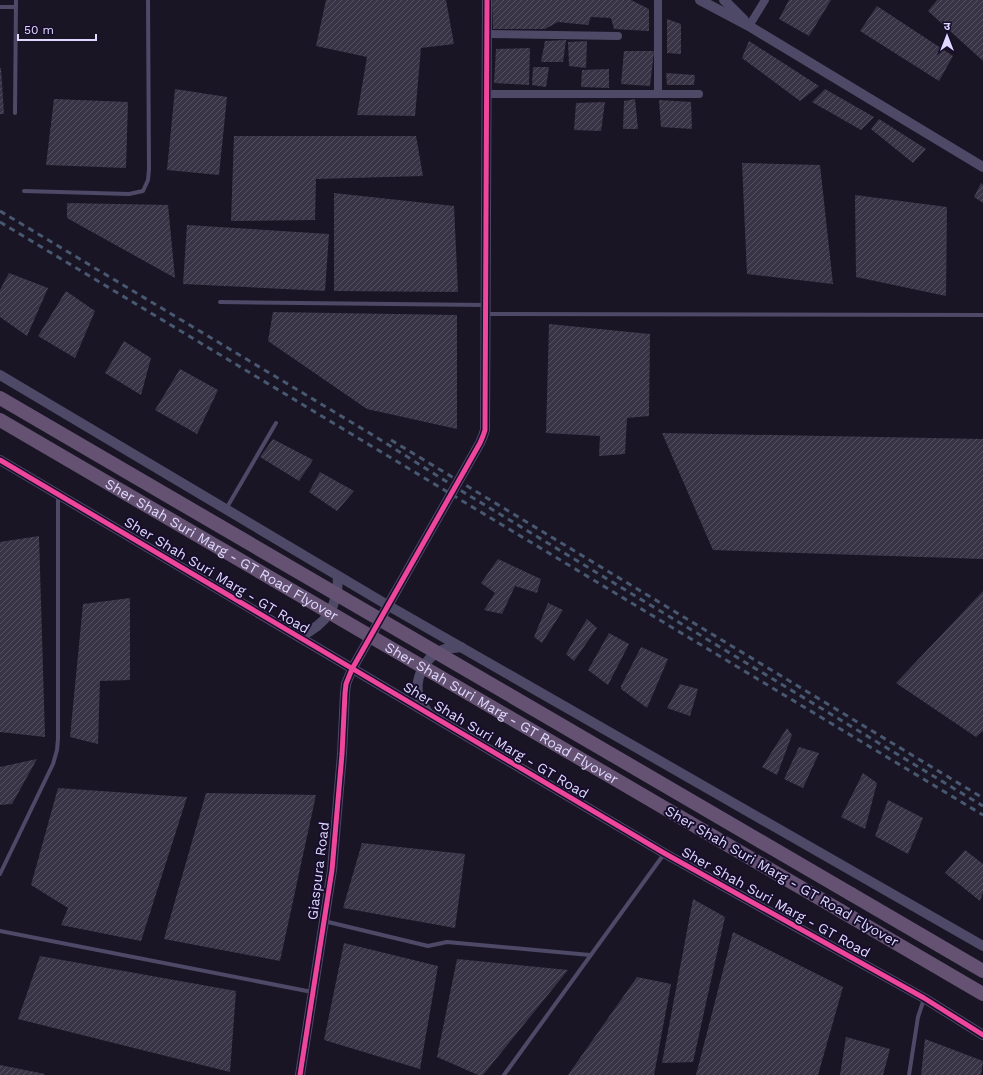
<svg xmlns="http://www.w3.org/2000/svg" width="983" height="1075" font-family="'Work Sans','Noto Sans Devanagari',sans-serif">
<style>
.building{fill:url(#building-hatch)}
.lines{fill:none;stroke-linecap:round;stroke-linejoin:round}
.service{stroke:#4d4966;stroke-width:4}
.minor{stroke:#4d4966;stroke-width:8}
.tertiary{stroke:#4d4966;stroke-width:10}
.trunk{stroke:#655272;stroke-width:14}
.rail{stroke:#475870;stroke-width:3;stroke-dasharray:6 5;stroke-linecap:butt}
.trunk-bridge{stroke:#655272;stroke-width:14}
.cycleway-casing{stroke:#160e2c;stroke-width:8}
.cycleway{stroke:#ed469a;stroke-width:5}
.labels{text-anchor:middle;stroke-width:4;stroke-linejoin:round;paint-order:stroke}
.street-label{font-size:14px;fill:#e0d9ff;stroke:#160e2c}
</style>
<defs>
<pattern id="building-hatch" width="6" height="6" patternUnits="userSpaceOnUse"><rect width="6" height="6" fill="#393346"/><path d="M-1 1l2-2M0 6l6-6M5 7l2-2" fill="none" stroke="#555062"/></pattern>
</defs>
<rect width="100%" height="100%" fill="#1a1525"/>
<g class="building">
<polygon points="326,0 446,0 454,44 421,48 415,116 357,115 367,57 316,46"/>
<polygon points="492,0 631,0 649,9 649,31 614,29 611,18 591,17 588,25 558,22 545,29 493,29"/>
<polygon points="789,0 831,0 809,36 779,19"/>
<polygon points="937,0 983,0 983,61 928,11"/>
<polygon points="877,6 953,56 939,81 860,31"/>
<polygon points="667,19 681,24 681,54 667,53"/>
<polygon points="566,40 563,62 541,62 545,41"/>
<polygon points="587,41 586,68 569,66 568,42"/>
<polygon points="749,41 819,86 800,101 742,58"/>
<polygon points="530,48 529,85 494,83 496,49"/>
<polygon points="624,51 654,51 650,86 621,84"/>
<polygon points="533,67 549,67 546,87 532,85"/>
<polygon points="0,68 1,68 4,114 0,114"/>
<polygon points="609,69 609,88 581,87 582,70"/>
<polygon points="666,73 695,75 694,85 667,85"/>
<polygon points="175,89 227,97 219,175 167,170"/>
<polygon points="825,89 874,117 861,130 812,102"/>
<polygon points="54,99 128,102 126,168 46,165"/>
<polygon points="635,99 638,129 623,129 624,101"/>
<polygon points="659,100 691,102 692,129 661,127"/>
<polygon points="605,102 601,131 574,130 576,103"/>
<polygon points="879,119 926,149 913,163 871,129"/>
<polygon points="234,136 416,136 423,176 316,179 315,220 231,221"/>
<polygon points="742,163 820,165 833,284 747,274"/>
<polygon points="981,183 983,185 983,203 974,197"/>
<polygon points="334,193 454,206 458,292 334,291"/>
<polygon points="855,195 947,207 946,296 856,277"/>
<polygon points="67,203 168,205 175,278 67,218"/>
<polygon points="187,225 329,234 325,291 183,284"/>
<polygon points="9,273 48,288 27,336 0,317 0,290"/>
<polygon points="66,291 95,311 75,358 38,336"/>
<polygon points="273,312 457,315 457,429 367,409 268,341"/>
<polygon points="549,324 650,334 649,416 627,418 625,454 599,456 600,436 546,433"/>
<polygon points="124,341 151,358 141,395 105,373"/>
<polygon points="180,369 218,390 197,434 155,410"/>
<polygon points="662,433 983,439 983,559 713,550"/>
<polygon points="273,439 313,460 299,481 260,457"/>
<polygon points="320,472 354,491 337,511 309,492"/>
<polygon points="39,536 45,737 0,732 0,542"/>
<polygon points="498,559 541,579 537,593 515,586 502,614 484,610 495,593 481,583"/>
<polygon points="983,591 983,731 976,737 896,683"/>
<polygon points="130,598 130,680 100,681 98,744 70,737 83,604"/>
<polygon points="548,603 563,610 542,643 534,637"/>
<polygon points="587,619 597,628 574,661 566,654"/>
<polygon points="609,633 629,644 608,685 588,670"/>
<polygon points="641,647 668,659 647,708 621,689 621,686"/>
<polygon points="680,684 698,689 690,716 667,708"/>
<polygon points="787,728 792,735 777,775 762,767"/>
<polygon points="799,747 819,753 803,788 784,779"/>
<polygon points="37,759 12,804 0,805 0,767"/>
<polygon points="863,773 877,783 865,829 841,817"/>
<polygon points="58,788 187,797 141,941 61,925 68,908 31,885"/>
<polygon points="206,793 316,795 280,961 164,939"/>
<polygon points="888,800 923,818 908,854 875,836"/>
<polygon points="362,843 465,854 455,928 343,908"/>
<polygon points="965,850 983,864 983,892 980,901 945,873"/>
<polygon points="693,899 725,917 693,1062 662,1063"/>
<polygon points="733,932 843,987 818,1075 696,1075"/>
<polygon points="344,943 438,966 420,1069 324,1040"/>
<polygon points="40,956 236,991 230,1072 18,1019"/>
<polygon points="457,959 568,970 483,1075 478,1075 437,1057"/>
<polygon points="637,977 671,984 654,1075 568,1075"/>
<polygon points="846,1037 890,1049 883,1075 840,1075"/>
<polygon points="925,1039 983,1061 981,1075 921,1075"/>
<polygon points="0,1065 45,1074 44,1075 0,1075"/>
</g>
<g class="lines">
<g class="service">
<polyline points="0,7 16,7"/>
<polyline points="15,113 16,0"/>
<polyline points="24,191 129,194 143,191 148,180 149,169 148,0"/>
<polyline points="220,302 485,305"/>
<polyline points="486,314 983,315"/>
<polyline points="226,509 276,423"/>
<polyline points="0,874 53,764 57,750 58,739 58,495"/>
<polyline points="324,921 428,946 447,942 590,955"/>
<polyline points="0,931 312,992"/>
<polyline points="504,1075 664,854"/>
<polyline points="909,1075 918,1017 924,999"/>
</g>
<g class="minor">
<polyline points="658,0 658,94"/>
<polyline points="749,26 765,0"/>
<polyline points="487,34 618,36"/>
<polyline points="486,94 699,94"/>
</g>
<g class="tertiary">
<polyline points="700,0 749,26 983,167"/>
<polyline points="724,0 744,20"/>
<polyline points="0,375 389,606 983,946"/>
<polyline points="0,460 664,853 924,998 983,1035"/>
<path d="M 299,637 C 327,624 338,607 338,576"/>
<path d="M 427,711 C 425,708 422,704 420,700 C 412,681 425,655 445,649 C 450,648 456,648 461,647"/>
<polyline points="300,1075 332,870 342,754 345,693 346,684 352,669 480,443 483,436 485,430 487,0"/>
</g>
<g class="trunk">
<polyline points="851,894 983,971"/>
<polyline points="841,911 983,994"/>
</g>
<g class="rail">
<polyline points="0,211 376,437 455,487 983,806"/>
<polyline points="0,222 983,815"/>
<polyline points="391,440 983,798"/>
</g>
<g class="trunk-bridge">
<polyline points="0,398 851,894"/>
<path id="s1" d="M 0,420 L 841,911"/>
</g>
<defs>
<g id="cycleway">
<polyline points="0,460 664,853 924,998 983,1035"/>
<polyline points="300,1075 332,870 342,754 345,693 346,684 352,669 480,443 483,436 485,430 487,0"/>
</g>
</defs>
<use href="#cycleway" class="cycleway-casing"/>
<use href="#cycleway" class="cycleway"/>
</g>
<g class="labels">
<g class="street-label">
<text dy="5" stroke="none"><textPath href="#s1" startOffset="257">Sher Shah Suri Marg - GT Road Flyover</textPath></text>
<text transform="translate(217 575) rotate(31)" y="5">Sher Shah Suri Marg - GT Road</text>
<text dy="5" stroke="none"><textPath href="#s1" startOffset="581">Sher Shah Suri Marg - GT Road Flyover</textPath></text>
<text transform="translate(496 740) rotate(31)" y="5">Sher Shah Suri Marg - GT Road</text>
<text transform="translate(318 871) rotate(-83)" y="5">Giaspura Road</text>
<text transform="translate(782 876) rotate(30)" y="5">Sher Shah Suri Marg - GT Road Flyover</text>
<text transform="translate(776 902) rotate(29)" y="5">Sher Shah Suri Marg - GT Road</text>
</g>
</g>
<g transform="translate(947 36)" stroke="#160e2c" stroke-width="3" paint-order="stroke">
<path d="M0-3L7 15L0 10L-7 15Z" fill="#e0d9ff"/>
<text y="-6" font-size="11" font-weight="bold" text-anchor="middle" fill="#e0d9ff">उ</text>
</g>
<path d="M18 34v6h78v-6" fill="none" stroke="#e0d9ff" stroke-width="2"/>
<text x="24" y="34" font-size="12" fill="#e0d9ff" stroke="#160e2c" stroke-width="3" paint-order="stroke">50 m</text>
</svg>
